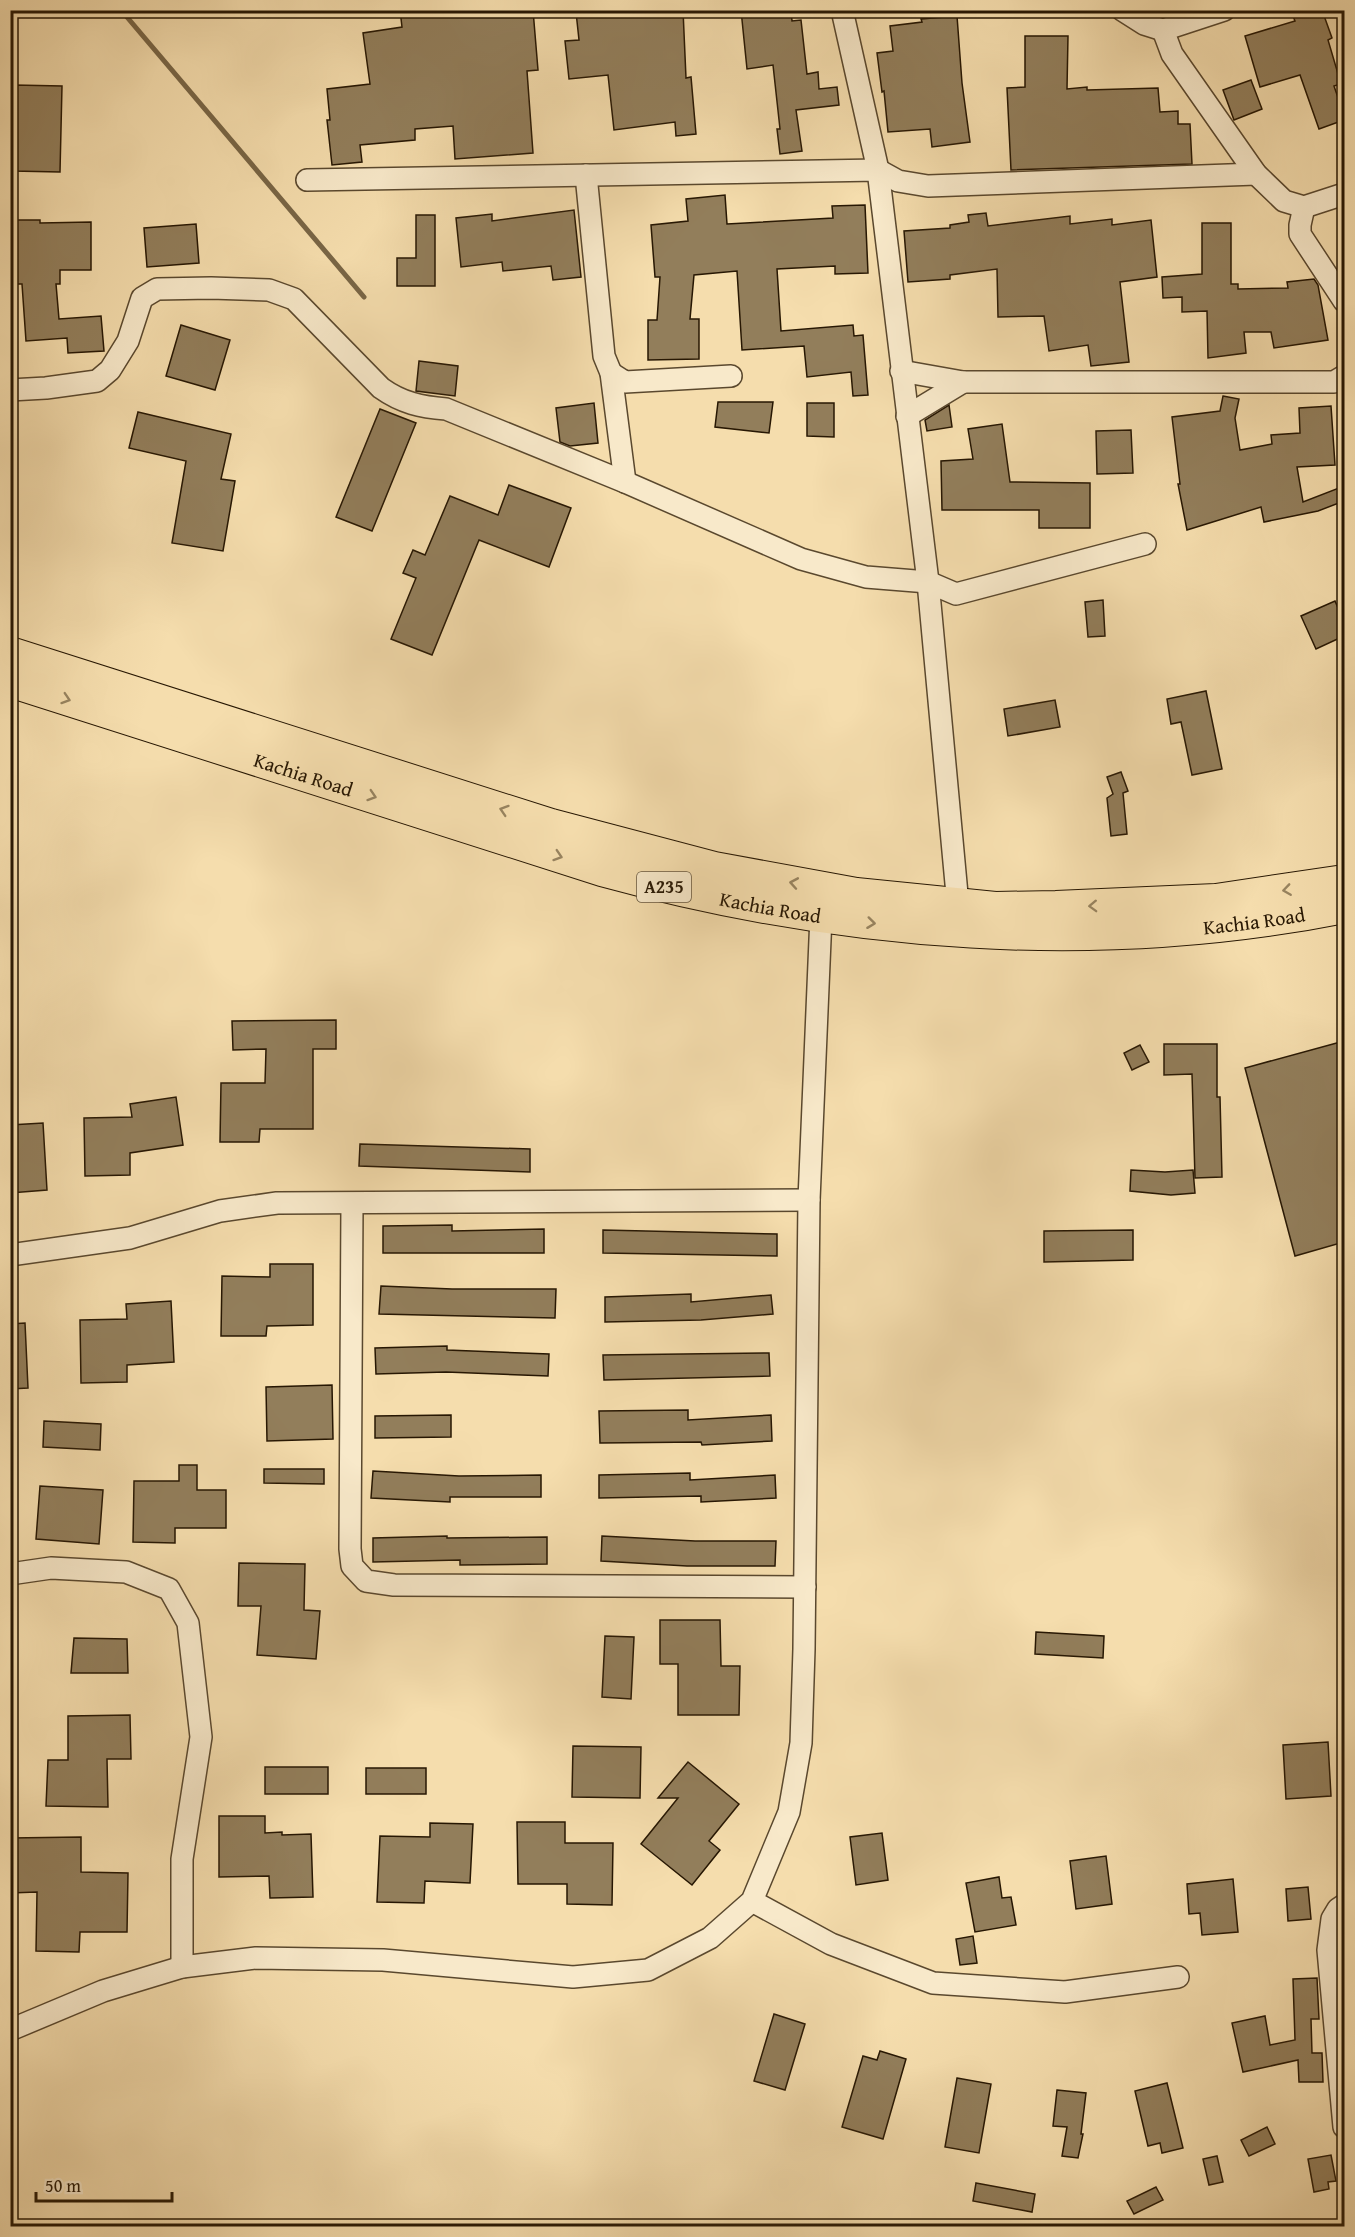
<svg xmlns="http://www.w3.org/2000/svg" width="1355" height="2237" font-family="'Gentium Book Plus',serif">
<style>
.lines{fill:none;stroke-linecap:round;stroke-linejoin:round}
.stream{stroke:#796646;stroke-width:5}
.building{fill:#927e5b;stroke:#271703;stroke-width:1.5}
.minor-casing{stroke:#5a482e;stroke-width:24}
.highway-casing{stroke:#271703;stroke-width:34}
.minor{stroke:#f8e9ca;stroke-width:21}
.highway{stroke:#f5ddad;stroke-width:32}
.oneway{stroke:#988460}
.labels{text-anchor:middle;stroke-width:6;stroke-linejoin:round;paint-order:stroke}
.shield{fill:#f8e9ca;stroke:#66563f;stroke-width:1.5}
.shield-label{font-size:18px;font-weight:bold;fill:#271703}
.street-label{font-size:20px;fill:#271703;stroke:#f8e9ca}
</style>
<rect width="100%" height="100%" fill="#f5ddad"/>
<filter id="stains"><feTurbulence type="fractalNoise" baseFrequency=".00333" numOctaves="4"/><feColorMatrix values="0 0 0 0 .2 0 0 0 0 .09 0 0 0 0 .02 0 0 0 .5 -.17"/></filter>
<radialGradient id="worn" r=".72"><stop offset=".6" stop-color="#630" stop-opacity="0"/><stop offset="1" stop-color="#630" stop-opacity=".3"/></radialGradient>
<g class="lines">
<polyline class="stream" points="121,10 364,297"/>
</g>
<g class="building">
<polygon points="400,10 478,10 479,14 533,10 538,70 527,71 533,153 455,159 453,126 415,129 415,140 360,145 362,162 332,165 327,120 330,120 327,89 370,84 363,33 402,27"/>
<polygon points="597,10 601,10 601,13 626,10 683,10 686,78 691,77 696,134 676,136 675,122 614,130 608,75 569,79 565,41 579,40 576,12"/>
<polygon points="741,10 791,10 792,21 801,20 807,74 818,72 819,89 837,87 839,105 796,110 802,151 780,154 777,129 780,129 773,65 747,69"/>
<polygon points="1308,10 1322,10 1332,38 1328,40 1341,84 1334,86 1344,115 1344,120 1319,129 1300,75 1260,87 1245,36 1295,21 1293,16"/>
<polygon points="957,16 962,83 970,142 932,147 930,129 888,132 884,91 882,92 877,53 893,51 890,26 922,22 921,19"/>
<polygon points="1025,36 1068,36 1067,89 1087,87 1087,90 1158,88 1160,112 1178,111 1178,124 1190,124 1192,164 1011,170 1007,88 1025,87"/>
<polygon points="1251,80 1262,109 1234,120 1223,90"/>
<polygon points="14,85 62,86 60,172 12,171"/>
<polygon points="725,195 727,224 833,218 832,206 865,205 868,273 835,274 835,266 777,269 781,331 853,325 854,336 863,335 868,395 853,396 851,372 807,377 804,346 742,350 737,271 694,275 690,319 699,319 699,359 648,360 648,320 657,320 660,277 655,277 651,225 688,221 686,199"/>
<polygon points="574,210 581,277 553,280 551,266 503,271 502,262 461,267 456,218 492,214 492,221"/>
<polygon points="986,213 988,226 1070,216 1070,224 1112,219 1112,225 1151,220 1157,277 1120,282 1129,362 1091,366 1088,345 1049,351 1044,316 998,317 997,269 950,275 950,279 908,282 904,231 950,228 950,225 969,222 968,215"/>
<polygon points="416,215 435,215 435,286 397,286 397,258 416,258"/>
<polygon points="10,220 40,220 40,223 91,222 91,270 60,270 60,284 56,284 59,319 101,316 104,351 68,353 67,338 26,341 22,284 10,284"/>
<polygon points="1202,223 1231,223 1231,284 1238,284 1238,289 1288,288 1287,282 1314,279 1318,285 1328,340 1274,348 1271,332 1244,332 1246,353 1208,358 1207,311 1182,312 1182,297 1163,298 1162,277 1202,274"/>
<polygon points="196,224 199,263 147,267 144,228"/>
<polygon points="181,325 230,340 215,390 166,376"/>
<polygon points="419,361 458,366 455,396 416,391"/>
<polygon points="1223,396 1239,399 1235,418 1240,450 1272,444 1271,435 1300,433 1299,408 1331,406 1335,465 1297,467 1303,502 1344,486 1344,501 1318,511 1264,522 1261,507 1187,530 1178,484 1180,484 1172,417 1220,411"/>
<polygon points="718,402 773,402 769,433 715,427"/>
<polygon points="594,403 598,443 570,446 560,442 556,408"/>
<polygon points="807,403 834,403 834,437 807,436"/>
<polygon points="949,405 952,427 927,431 925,420"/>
<polygon points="380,409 416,423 372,531 336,517"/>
<polygon points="138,412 231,434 221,479 235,481 223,551 172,543 186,461 129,448"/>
<polygon points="1002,424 1010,482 1090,483 1090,528 1039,528 1039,510 942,510 941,461 973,459 968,429"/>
<polygon points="1131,430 1133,473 1097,474 1096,431"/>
<polygon points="509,485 571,508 549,567 479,540 432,655 391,639 416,578 403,573 413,550 425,555 450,496 498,515"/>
<polygon points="1103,600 1105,636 1088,637 1085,602"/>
<polygon points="1335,601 1344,622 1344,636 1316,649 1301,616"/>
<polygon points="1206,691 1222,769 1192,775 1181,722 1171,724 1167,699"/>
<polygon points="1055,700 1060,727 1008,736 1004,709"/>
<polygon points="1121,772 1128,791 1123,793 1127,834 1111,836 1107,798 1113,794 1107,777"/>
<polygon points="336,1020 336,1049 313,1049 313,1129 260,1129 259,1142 220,1142 221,1083 265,1083 266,1049 233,1050 232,1021"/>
<polygon points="1344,1041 1344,1242 1295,1256 1245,1068"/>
<polygon points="1164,1044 1217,1044 1217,1097 1220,1097 1222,1177 1195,1178 1192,1074 1164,1075"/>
<polygon points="1140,1045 1149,1062 1132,1070 1124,1053"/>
<polygon points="176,1097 183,1145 130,1153 130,1175 85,1176 84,1118 132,1117 130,1104"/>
<polygon points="43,1123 47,1190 10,1193 10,1125"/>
<polygon points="360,1144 530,1149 530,1172 359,1166"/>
<polygon points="1131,1170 1165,1172 1193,1170 1195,1193 1171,1195 1130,1191"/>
<polygon points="452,1225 452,1231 544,1229 544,1253 383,1253 383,1226"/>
<polygon points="603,1230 777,1234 777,1256 603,1253"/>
<polygon points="1133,1230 1133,1260 1044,1262 1044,1231"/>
<polygon points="270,1264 313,1264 313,1325 267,1326 266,1336 221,1336 222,1276 270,1277"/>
<polygon points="381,1286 452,1289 556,1289 555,1318 379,1314"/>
<polygon points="691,1294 691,1302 771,1295 773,1314 701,1320 605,1322 605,1297"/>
<polygon points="171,1301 174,1362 127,1365 127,1382 81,1383 80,1320 127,1319 126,1304"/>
<polygon points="25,1323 28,1388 10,1389 10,1324"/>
<polygon points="447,1346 447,1350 549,1354 548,1376 446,1372 376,1374 375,1348"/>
<polygon points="769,1353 770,1376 604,1380 603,1355"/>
<polygon points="332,1385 333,1439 267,1441 266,1387"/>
<polygon points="688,1410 688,1420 771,1415 772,1441 702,1445 701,1442 600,1443 599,1411"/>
<polygon points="451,1415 451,1437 375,1438 375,1416"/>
<polygon points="44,1421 101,1424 100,1450 43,1447"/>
<polygon points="179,1465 197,1465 197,1490 226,1490 226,1528 175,1528 175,1543 133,1542 134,1481 179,1481"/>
<polygon points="264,1469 324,1469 324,1484 264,1483"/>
<polygon points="373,1471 459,1476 541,1475 541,1497 450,1497 450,1502 371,1498"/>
<polygon points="690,1473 690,1480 775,1475 776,1498 701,1502 701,1496 599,1498 599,1475"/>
<polygon points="40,1486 103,1490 99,1544 36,1539"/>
<polygon points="447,1536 447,1538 547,1537 547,1564 460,1565 460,1560 373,1562 373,1538"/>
<polygon points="602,1536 695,1541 776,1541 775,1566 687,1566 601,1561"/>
<polygon points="239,1563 305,1564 304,1610 320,1611 316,1659 257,1655 261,1606 238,1606"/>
<polygon points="660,1620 720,1620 721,1666 740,1666 739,1715 678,1715 678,1664 660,1664"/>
<polygon points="1036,1632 1104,1636 1103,1658 1035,1654"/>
<polygon points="605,1636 634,1637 631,1699 602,1697"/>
<polygon points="74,1638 127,1639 128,1673 71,1673"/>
<polygon points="130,1715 131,1759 107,1759 108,1807 46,1806 48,1760 68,1760 68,1716"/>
<polygon points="1328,1742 1331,1796 1286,1799 1283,1745"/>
<polygon points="573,1746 641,1747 640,1798 572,1797"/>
<polygon points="688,1762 739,1804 709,1841 720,1850 692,1885 641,1844 678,1798 658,1798"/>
<rect x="265" y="1767" width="63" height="27"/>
<rect x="366" y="1768" width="60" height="26"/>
<polygon points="219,1816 265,1816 265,1833 282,1832 282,1835 311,1834 313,1897 270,1898 269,1876 219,1877"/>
<polygon points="517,1822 565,1822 565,1843 613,1843 612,1905 567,1904 567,1884 518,1884"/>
<polygon points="430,1823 473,1824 470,1883 425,1881 424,1903 377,1902 380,1836 430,1837"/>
<polygon points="882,1833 888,1880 856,1885 850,1837"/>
<polygon points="81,1837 81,1872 128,1873 127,1932 80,1932 79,1952 36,1951 37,1892 10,1893 10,1838"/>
<polygon points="1106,1856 1112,1904 1076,1909 1070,1861"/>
<polygon points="999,1877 1002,1898 1011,1897 1016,1925 975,1932 966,1883"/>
<polygon points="1233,1879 1238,1932 1202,1935 1200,1913 1189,1914 1187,1884"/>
<polygon points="1308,1887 1311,1919 1288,1921 1286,1889"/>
<polygon points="973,1936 977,1963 960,1965 956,1939"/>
<polygon points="1317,1978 1319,2019 1311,2019 1312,2053 1322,2053 1323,2082 1299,2082 1298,2060 1243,2072 1232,2023 1265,2016 1270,2045 1295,2040 1293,1979"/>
<polygon points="774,2014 805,2024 785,2090 754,2081"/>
<polygon points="880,2051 906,2059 883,2139 842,2127 863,2056 877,2060"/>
<polygon points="957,2078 991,2084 979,2153 945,2147"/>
<polygon points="1167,2083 1183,2148 1162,2153 1160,2143 1148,2146 1135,2091"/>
<polygon points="1057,2090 1086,2093 1081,2134 1083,2134 1078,2158 1062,2156 1067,2127 1053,2126"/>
<polygon points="1267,2127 1275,2144 1249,2156 1241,2140"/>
<polygon points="1331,2155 1336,2181 1328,2182 1329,2189 1314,2192 1308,2159"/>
<polygon points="1217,2156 1223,2182 1209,2185 1203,2159"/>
<polygon points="976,2183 1035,2194 1032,2212 973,2201"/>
<polygon points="1156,2187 1163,2200 1134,2214 1127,2201"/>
</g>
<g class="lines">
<defs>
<g id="minor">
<polyline points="842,10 878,170 928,582 958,905"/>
<polyline points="1122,10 1144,24 1163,30 1224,10"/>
<polyline points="1163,30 1172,54 1256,174 1284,201 1304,207 1344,194"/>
<polyline points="586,175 604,356 611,373 625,482"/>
<polyline points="307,180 878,170 898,181 928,186 1256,174"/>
<polyline points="1304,207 1300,225 1300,234 1344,301"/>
<polyline points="901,371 963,382 1334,382 1344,376"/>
<polyline points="611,373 625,382 731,376"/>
<path d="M 10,390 L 46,388 L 97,381 L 110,370 L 128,341 L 142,298 L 157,289 L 211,288 L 269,290 L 294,299 L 381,388 C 402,403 421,407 446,409 L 625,482 L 801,559 L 866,577 L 928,582 L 956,594 L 1145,544"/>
<polyline points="907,416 963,382"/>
<polyline points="352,1204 350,1549 352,1566 366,1581 394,1585 805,1587"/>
<polyline points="10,1255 130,1238 220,1211 277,1203 809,1200"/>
<polyline points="10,1574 51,1568 126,1572 169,1589 188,1623 201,1737 182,1859 182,1967"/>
<polyline points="752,1901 831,1944 933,1983 1065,1992 1178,1977"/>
<polyline points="1344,1905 1338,1909 1332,1919 1328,1950 1344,2127"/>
<polyline points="10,2030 103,1991 182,1967 256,1958 383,1960 573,1977 648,1970 710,1938 752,1901 789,1812 801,1743 804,1649 809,1200 821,916"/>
</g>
<g id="highway">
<polyline points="10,653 551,825 714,868 856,894 995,908 1056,907 1216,900 1344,881"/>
<path id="s1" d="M 10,681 L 602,870 C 843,936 1098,956 1344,907"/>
</g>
</defs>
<use href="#minor" class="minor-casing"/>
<use href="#highway" class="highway-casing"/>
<use href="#minor" class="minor"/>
<use href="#highway" class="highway"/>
</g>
<defs><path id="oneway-chevron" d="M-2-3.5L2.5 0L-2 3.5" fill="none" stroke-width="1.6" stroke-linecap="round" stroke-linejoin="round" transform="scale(1.5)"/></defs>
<g class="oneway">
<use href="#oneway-chevron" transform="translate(66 699) rotate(18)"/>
<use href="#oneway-chevron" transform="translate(372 796) rotate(18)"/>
<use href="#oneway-chevron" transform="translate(504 810) rotate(-162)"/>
<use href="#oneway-chevron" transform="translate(558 856) rotate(18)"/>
<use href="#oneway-chevron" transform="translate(794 883) rotate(-170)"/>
<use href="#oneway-chevron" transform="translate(1287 890) rotate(172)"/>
<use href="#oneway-chevron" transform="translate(1093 906) rotate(178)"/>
<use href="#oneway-chevron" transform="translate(871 923) rotate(7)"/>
</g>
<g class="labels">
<rect class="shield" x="637" y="872" width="54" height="30" rx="4.5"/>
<g class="shield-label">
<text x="664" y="893">A235</text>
</g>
<g class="street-label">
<text dy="7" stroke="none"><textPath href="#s1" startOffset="308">Kachia Road</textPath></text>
<text dy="7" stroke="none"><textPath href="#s1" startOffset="794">Kachia Road</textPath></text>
<text dy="7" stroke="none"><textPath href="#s1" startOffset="1280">Kachia Road</textPath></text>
</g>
</g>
<rect width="1355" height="2237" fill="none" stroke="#f5ddad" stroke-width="36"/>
<rect x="12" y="12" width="1331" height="2213" fill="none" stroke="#271703" stroke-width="3"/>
<rect x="18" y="18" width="1319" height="2201" fill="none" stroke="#271703" stroke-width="1.5"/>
<path d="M36 2192v9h136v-9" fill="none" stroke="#271703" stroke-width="3"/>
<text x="45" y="2192" font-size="18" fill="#271703" stroke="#f8e9ca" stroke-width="4.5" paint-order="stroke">50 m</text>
<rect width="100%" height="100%" filter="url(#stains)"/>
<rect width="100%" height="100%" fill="url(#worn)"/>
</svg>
